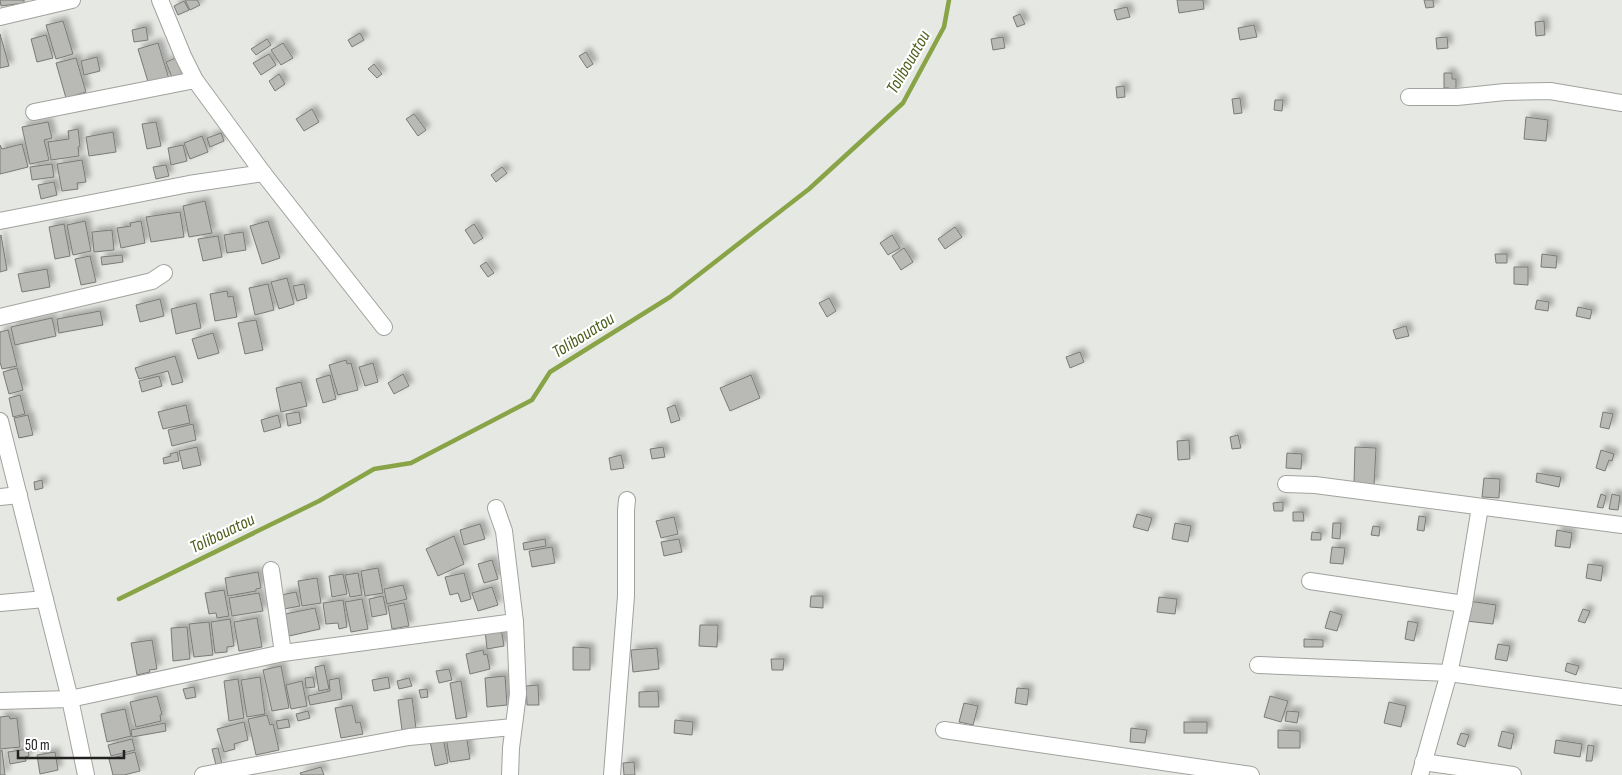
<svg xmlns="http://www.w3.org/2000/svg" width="1622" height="775" font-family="'Sofia Sans Condensed',sans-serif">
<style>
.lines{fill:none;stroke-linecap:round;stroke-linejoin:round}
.stream{stroke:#88a446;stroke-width:4.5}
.building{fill:#b9bab6;stroke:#7a7b78;filter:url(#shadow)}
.street-casing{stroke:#a1a29e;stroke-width:18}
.street{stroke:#fff;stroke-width:16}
.labels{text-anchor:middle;stroke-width:4.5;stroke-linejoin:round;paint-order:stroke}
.water-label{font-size:18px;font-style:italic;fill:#4d5f1d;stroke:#fff}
</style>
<defs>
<filter id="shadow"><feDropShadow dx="4.5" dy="-4.5" stdDeviation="2.5" flood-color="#0004"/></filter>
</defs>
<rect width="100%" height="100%" fill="#e6e8e4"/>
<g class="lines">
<polyline class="stream" points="119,599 319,501 374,469 411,463 532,400 550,372 670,297 809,189 903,103 944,27 949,0"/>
</g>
<g class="building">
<polygon points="0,0 24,0 24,3 1,6"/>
<polygon points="185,0 197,0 200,5 190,10"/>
<polygon points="1177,0 1203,0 1204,9 1179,13"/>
<polygon points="1424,0 1433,0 1434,7 1426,8"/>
<polygon points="184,1 189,10 178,15 174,6"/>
<polygon points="1127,7 1130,17 1117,20 1114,10"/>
<polygon points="1020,14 1025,24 1017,27 1013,17"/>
<polygon points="63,21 73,54 56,59 46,25"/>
<polygon points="1544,21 1545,35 1536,36 1535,22"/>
<polygon points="1254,25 1257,37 1240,40 1238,28"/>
<polygon points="146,27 148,40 134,42 132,30"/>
<polygon points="360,33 364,40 352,47 348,40"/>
<polygon points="0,34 9,66 0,68"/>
<polygon points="46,35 53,58 37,62 31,39"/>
<polygon points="1003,37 1005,48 993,50 991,39"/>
<polygon points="1447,37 1448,48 1437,49 1436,38"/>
<polygon points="267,39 271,45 256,55 251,49"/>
<polygon points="158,43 169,79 149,85 138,49"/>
<polygon points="283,43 293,58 281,65 271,50"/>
<polygon points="586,52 593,64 587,68 579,56"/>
<polygon points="269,54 276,65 261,75 253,63"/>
<polygon points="97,57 100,71 84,75 81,61"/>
<polygon points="76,58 86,92 66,98 56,63"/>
<polygon points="176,58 183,76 173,80 166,62"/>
<polygon points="374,64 382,74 377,78 368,69"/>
<polygon points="1444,73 1452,73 1452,79 1456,79 1456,93 1449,93 1449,88 1444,88"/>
<polygon points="279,74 285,84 275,91 269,81"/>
<polygon points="1124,86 1125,97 1117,98 1116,87"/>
<polygon points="1240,98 1242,113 1234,114 1232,99"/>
<polygon points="1275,100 1283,100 1282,111 1274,110"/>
<polygon points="312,109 319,122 304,131 296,119"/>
<polygon points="414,114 426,130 418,136 406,119"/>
<polygon points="1526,117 1548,120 1546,141 1524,139"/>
<polygon points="48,122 52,138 44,140 49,160 30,164 22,127"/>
<polygon points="156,122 161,146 147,149 142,124"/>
<polygon points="78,129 80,146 78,147 79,156 51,160 48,142 69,139 68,131"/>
<polygon points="113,132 116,152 89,156 86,137"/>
<polygon points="221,133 224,141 210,147 207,138"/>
<polygon points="202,136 208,152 190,159 184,143"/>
<polygon points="22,144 28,167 0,174 0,145 2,149"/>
<polygon points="183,145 187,161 171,165 168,148"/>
<polygon points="82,160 86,182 77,183 78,189 62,191 57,164"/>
<polygon points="52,164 54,177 32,180 30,167"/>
<polygon points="166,165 169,176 156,179 153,167"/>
<polygon points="502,167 507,173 496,182 491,175"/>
<polygon points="54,182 57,195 41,199 38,185"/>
<polygon points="205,201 212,233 189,237 183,206"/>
<polygon points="180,212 184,237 151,242 146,217"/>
<polygon points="85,221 91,251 73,255 67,225"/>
<polygon points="141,221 145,243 121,248 117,228 131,226 130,223"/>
<polygon points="268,221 280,258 262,264 250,226"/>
<polygon points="64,224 70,256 55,259 49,227"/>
<polygon points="474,224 483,238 474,244 465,230"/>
<polygon points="955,227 962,237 945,249 938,239"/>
<polygon points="112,230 114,250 94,252 92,232"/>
<polygon points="243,232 246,250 227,253 224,235"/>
<polygon points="1,235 7,270 0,272 0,236"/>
<polygon points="892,235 900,248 888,255 880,243"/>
<polygon points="218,236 222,257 203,261 198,239"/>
<polygon points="904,248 913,262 901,270 892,256"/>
<polygon points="1495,254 1507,254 1507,263 1496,263"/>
<polygon points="1542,254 1557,256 1556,268 1541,267"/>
<polygon points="122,255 123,262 102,265 101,257"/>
<polygon points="90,256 96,282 81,285 75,259"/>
<polygon points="486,262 494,273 488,277 480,266"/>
<polygon points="1514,267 1528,267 1528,285 1514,284"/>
<polygon points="47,269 50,287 22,292 18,274"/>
<polygon points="287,278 294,304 279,309 271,282"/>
<polygon points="268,284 274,310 255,315 249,288"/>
<polygon points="304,284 307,298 297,301 293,286"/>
<polygon points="227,291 228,297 233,296 237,317 215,321 210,294"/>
<polygon points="829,298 836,311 827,317 819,303"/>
<polygon points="160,299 164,316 140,322 136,305"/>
<polygon points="1537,300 1549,302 1548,311 1535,309"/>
<polygon points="196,303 201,328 176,334 171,309"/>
<polygon points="1578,307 1592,310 1590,319 1576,316"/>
<polygon points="100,311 103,325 59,333 57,319"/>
<polygon points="52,318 56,336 15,345 11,327"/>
<polygon points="256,320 263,350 245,354 238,323"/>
<polygon points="1406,326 1409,336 1396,339 1393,330"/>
<polygon points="8,330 17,366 2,369 0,362 0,332"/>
<polygon points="213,333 219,353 198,359 192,339"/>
<polygon points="1080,352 1084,362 1070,368 1066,357"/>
<polygon points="175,356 183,382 172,385 168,371 139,379 135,368"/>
<polygon points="346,360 347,364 351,363 358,390 338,395 329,365"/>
<polygon points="373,363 378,382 365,386 359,367"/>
<polygon points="17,368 23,390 9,394 3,372"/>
<polygon points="403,374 409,386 394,394 388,383"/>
<polygon points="330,375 336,399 323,403 316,379"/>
<polygon points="751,375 760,398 730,411 720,388"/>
<polygon points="159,376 162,386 142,392 139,381"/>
<polygon points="301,382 307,406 281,412 276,388"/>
<polygon points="20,395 25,414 13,417 9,398"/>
<polygon points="186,405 190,423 163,429 158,412"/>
<polygon points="675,405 680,420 671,423 667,408"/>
<polygon points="299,412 301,423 288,426 286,414"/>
<polygon points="1603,412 1613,414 1609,429 1600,427"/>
<polygon points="28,415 33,435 19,438 14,418"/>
<polygon points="278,415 281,427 264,432 261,420"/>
<polygon points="193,424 196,440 172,446 168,430"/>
<polygon points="1238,435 1241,448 1232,449 1230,437"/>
<polygon points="1189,440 1190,459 1178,460 1177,441"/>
<polygon points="197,447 201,465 183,469 179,451"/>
<polygon points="663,447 665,457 652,459 650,449"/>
<polygon points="1355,447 1376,448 1374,485 1354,484"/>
<polygon points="1601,450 1614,454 1612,461 1609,460 1605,471 1596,468"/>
<polygon points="177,452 179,461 164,464 163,458 171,456 170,454"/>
<polygon points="1287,453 1302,454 1301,469 1286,468"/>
<polygon points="621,455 624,468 611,470 609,458"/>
<polygon points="1537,473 1561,477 1559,487 1536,482"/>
<polygon points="1484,478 1500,479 1499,498 1482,497"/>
<polygon points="42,480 43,488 35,490 34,482"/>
<polygon points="1601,494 1606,496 1603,508 1597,507"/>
<polygon points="1612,494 1620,496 1618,510 1609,509"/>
<polygon points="1283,502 1283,511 1274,511 1273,503"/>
<polygon points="1293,512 1303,512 1304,521 1293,521"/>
<polygon points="1137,514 1152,518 1148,531 1133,527"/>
<polygon points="1419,516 1426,517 1424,531 1417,530"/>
<polygon points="674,517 678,534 661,538 656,521"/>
<polygon points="1175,523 1191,526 1188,542 1172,539"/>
<polygon points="1333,523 1341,523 1340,539 1332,538"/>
<polygon points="480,524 485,539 464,545 460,530"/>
<polygon points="1373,526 1380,527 1379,536 1371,535"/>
<polygon points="1557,530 1572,533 1570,548 1555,546"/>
<polygon points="1312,532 1321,533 1321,540 1311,540"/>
<polygon points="454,536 464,564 438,576 426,549"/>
<polygon points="545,539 546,546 524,550 523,543"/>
<polygon points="679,539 682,552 664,556 661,542"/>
<polygon points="552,547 555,563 532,567 529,551"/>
<polygon points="1332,547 1345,548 1343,564 1330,563"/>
<polygon points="492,560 498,579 484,583 478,564"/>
<polygon points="1588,564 1603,566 1601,581 1586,578"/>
<polygon points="378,568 383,593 365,596 361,571"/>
<polygon points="258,572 261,588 256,589 256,591 228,596 225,578"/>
<polygon points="358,573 362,595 350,597 345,575"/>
<polygon points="464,573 471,599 461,602 458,593 450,595 445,577"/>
<polygon points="343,574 347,594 332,597 329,576"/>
<polygon points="317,578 321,603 302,606 298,581"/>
<polygon points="403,585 407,599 387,604 384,589"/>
<polygon points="492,587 498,605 478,611 472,593"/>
<polygon points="224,590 229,616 217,618 216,613 209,614 205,593"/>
<polygon points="296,592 300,606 284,609 281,595"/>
<polygon points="259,593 263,611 232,616 229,598"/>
<polygon points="383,596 387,614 372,617 369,599"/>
<polygon points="811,596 823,596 823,608 810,607"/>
<polygon points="1159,597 1177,599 1175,614 1157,612"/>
<polygon points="362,599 368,629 351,632 345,602"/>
<polygon points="343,600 347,627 339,629 338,623 326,624 323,603"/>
<polygon points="1469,601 1496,605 1493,624 1466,621"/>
<polygon points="404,603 409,626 392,629 388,606"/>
<polygon points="315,608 320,629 289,636 285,614"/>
<polygon points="1583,609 1590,611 1585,623 1578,621"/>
<polygon points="1330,611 1342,615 1337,631 1325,628"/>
<polygon points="257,618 262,647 239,651 234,622"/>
<polygon points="230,619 234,646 227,647 227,652 215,653 211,622"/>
<polygon points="1408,621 1418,623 1414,641 1405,639"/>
<polygon points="209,622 213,655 194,657 189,624"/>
<polygon points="700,625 718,625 717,647 699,646"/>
<polygon points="187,627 190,659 173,661 171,628"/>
<polygon points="501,628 504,646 487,649 485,630"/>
<polygon points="1304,639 1323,640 1323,647 1304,647"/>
<polygon points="152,640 157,669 149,670 150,672 137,675 131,643"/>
<polygon points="1498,644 1510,646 1507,661 1495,659"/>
<polygon points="573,647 590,648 590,670 573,670"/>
<polygon points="657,648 659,669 633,672 631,650"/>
<polygon points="483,650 484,655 487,654 490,669 470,674 466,654"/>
<polygon points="771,659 784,659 783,670 772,670"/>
<polygon points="1567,663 1579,666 1576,675 1565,671"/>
<polygon points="324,665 329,689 319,691 315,667"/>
<polygon points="281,666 289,708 272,711 263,670"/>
<polygon points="449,669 452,680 439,683 436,671"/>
<polygon points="505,676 507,705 487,707 485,678"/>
<polygon points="260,677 265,714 247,717 241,680"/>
<polygon points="313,677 315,687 306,688 305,678"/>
<polygon points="388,677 390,688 374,691 372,680"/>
<polygon points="339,678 342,699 310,705 308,696 330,691 329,680"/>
<polygon points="409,678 412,686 399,689 397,681"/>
<polygon points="238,679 244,718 229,721 224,681"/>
<polygon points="302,681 307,706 291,709 286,685"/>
<polygon points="461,681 467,717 456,719 450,683"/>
<polygon points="538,685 539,705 527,705 526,686"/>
<polygon points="194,687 196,697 186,699 183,689"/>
<polygon points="1017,688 1029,689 1027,705 1015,703"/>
<polygon points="427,689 428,697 421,698 419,690"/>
<polygon points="658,691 659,707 639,707 639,692"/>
<polygon points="157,696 162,714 160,715 161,721 136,727 130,702"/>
<polygon points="1270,696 1288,701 1281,722 1264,717"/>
<polygon points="412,698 416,728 402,730 398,700"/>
<polygon points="1389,702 1406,706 1401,727 1384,723"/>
<polygon points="964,703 978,706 973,725 959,722"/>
<polygon points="352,705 356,723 360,722 363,734 341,738 335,708"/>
<polygon points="125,709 131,736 107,742 101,714"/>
<polygon points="308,711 310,718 298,721 296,714"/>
<polygon points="1287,711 1299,712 1297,723 1285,721"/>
<polygon points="267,715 270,725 273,724 279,750 256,755 248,719"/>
<polygon points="9,716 10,719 17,718 20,747 0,749 0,717"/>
<polygon points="288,719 290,727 278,729 276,721"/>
<polygon points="675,720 693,722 692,735 674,733"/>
<polygon points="244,722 248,740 234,744 235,749 224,752 217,729"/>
<rect x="1184" y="722" width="23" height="11"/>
<polygon points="165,723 166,731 132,737 131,730"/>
<polygon points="1131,728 1147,730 1145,743 1130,742"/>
<polygon points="1278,730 1300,731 1300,748 1278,748"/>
<polygon points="1502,731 1514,734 1511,749 1498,746"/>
<polygon points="1461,733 1469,735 1465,747 1457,744"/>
<polygon points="466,734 470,759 450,762 446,737"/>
<polygon points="443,738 448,763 435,766 430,741"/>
<polygon points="132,739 135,750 111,756 108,745"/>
<polygon points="1556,740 1582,744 1580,757 1554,753"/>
<polygon points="1588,745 1594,746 1592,761 1586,761"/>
<polygon points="218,748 222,764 216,765 212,749"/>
<polygon points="28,749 29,756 25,757 26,761 10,764 8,752"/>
<polygon points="2,750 5,775 0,775 0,751"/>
<polygon points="55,752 58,770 40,774 37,755"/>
<polygon points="135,752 140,771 124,775 113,775 109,759"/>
<polygon points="634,762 635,775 624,775 623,763"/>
<polygon points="321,767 324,775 301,775 300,773"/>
</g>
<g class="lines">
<defs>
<g id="street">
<polyline points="160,0 183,56 195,80 263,173 384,327"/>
<polyline points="0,17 72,0"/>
<polyline points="1409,97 1457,97 1505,92 1550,91 1622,103"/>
<polyline points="34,112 195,80"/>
<polyline points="0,221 189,184 263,173"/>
<polyline points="0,317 152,281 164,273"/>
<polyline points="0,421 70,699 86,775"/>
<polyline points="1286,484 1315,485 1622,525"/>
<polyline points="0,497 19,495"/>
<polyline points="496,508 504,531 515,622 518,694 511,748 510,775"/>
<polyline points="271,570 283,653"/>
<polyline points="1310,581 1464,604"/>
<polyline points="0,603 45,599"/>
<polyline points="1258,665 1449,673 1622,697"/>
<polyline points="0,701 70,699 283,653 515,622"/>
<polyline points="944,730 1251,775"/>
<polyline points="1423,762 1513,775"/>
<polyline points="203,775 409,737 513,727"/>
<polyline points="612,775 626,596 626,510 627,500"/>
<polyline points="1420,775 1449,673 1464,604 1480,507"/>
</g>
</defs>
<use href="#street" class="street-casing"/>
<use href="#street" class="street"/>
</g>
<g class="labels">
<g class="water-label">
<text transform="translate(908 62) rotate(-60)" y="6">Tolibouatou</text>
<text transform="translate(583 335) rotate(-32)" y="6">Tolibouatou</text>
<text transform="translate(222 533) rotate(-26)" y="6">Tolibouatou</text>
</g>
</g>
<path d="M18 750v8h106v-8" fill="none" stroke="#212120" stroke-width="2.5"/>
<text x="25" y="750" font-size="15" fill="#212120" stroke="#ffffff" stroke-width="4" paint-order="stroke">50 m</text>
</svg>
